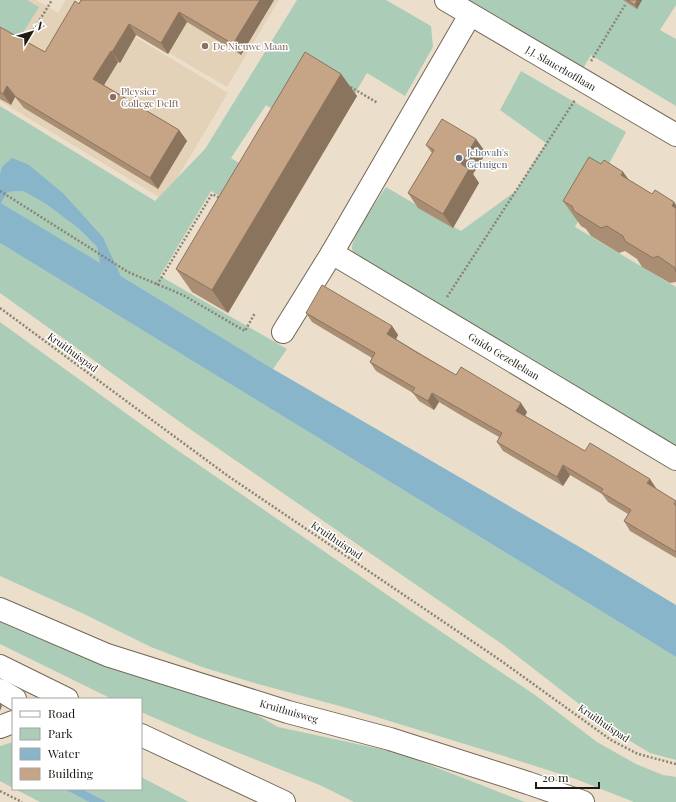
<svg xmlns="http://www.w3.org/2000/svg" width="676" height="802" font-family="'Playfair Display',serif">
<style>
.built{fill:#e3d2b8}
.green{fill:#abccb7}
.water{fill:#88b5ca;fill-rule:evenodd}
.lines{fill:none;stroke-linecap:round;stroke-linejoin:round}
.minor-casing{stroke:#736857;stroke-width:24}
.major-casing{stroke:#736857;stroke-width:24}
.path{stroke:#8b8375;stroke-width:2.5;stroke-dasharray:2 2;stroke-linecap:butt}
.minor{stroke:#fff;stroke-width:22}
.major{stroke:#fff;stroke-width:22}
.wall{fill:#aa8e74}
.shaded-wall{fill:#8b745e}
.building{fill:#c6a587;stroke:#8b745e}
.education-dot{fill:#8d6e63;stroke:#fff;stroke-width:1.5}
.worship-dot{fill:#6b7280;stroke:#fff;stroke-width:1.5}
.labels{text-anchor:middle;stroke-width:3;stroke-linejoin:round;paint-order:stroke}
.education-label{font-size:10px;fill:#785e54;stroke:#fff;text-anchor:start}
.street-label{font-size:10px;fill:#1f1b14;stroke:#fff}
.worship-label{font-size:10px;fill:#5b616d;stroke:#fff;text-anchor:start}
</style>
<rect width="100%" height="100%" fill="#ebdfcc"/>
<g class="built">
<polygon points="0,0 36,0 58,13 66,0 74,0 228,93 164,200 0,101"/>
<polygon points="91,0 279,0 227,87 88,5"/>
</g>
<g class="green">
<polygon points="0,0 27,0 39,7 19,39 0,27"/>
<polygon points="297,0 386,0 431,26 433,47 405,96 367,73 353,97 287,119 266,105 231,158 256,174 237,206 211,191 160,276 287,349 273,369 121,276 103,237 65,195 0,173 0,106 155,201 205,149"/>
<polygon points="464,0 676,0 676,5 660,30 676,39 676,106 591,55 582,70"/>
<path d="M 521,71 L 626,132 L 575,227 L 676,287 L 676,447 L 354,254 C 353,252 352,250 352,248 C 352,235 379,198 386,187 L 461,231 L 516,191 L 546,143 L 500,110 Z"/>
<polygon points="23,191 46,204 79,229 97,247 101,264 1,203 8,192"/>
<polygon points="0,243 676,657 676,760 650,753 615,732 502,644 187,427 0,293"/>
<polygon points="0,322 167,443 415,614 535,695 597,742 636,764 663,775 676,777 676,802 634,802 573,778 494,753 347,708 258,684 202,667 151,647 84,614 0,576"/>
<polygon points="0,620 243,707 278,727 399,753 525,802 354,802 322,786 201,738 141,712 141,699 112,699 0,644"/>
<polygon points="13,742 13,788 0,781 0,746"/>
<polygon points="141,777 189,802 107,802 82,789 141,789"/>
<polygon points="15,789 64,789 89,802 40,802"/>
</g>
<g class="water">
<path d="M 12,158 L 29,165 L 65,195 L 103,237 L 121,276 L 273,369 L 583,549 L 676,605 L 676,657 L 0,243 L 0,174 L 2,167 ZM 23,191 L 46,204 L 79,229 L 97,247 L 100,263 L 1,203 L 8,192 Z"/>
<polygon points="64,789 82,789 107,802 89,802"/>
</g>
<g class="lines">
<defs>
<g id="minor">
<polyline points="446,0 676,135"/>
<polyline points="332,253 676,459"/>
<polyline points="283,332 332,253 470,15"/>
<polyline points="0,690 15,699"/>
<polyline points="0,727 13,722"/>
</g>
<g id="major">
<polyline points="0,609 107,655 288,712 390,739 528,783 583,802"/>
<polyline points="0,666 67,699"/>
<polyline points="141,735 284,802"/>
</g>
</defs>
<use href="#minor" class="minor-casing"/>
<use href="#major" class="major-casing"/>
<g class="path">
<polyline points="25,44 52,0"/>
<polyline points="591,61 625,5"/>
<polyline points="347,85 378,103"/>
<polyline points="0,191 128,272 183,295 245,331 255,313"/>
<polyline points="157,285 212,194 220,198"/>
<polyline points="447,297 575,100"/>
<polyline points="0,308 228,476 500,660 611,740 638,754 676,764"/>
<polyline points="0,791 22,802"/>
</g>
<use href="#minor" class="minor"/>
<use href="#major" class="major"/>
</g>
<g class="wall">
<polygon points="81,0 274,0 241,55 187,22 168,54 136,35 120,63 118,62 104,85 179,130 187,141 158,189 24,108 15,97 11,105 0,99 0,27 45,52"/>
<polygon points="623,0 642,0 637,9"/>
<polygon points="341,74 357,96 228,313 192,292 176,269"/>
<polygon points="476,139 486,153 473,174 479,183 453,228 418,208 408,193 432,153 426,145"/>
<polygon points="601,164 623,172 629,180 652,194 674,202 676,205 676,282 670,283 642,267 637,259 625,251 619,253 591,236 586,229 581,226 563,201"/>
<polygon points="306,313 392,326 398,335 396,339 456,375 527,412 525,416 585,451 656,488 656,489 676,501 676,558 630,531 624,521 628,514 608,502 602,494 570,475 563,486 503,451 497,442 499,437 464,417 439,402 434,410 419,401 413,393 376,371 370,362 372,358 312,322"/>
</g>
<g class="shaded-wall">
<polygon points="260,0 274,0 241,55 233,44"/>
<polygon points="637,0 642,0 637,9 635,5"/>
<polygon points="179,12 187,22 168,54 161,43"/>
<polygon points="129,24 136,35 120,63 112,52"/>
<polygon points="111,51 118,62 101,90 93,79"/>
<polygon points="341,74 357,96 228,313 212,290"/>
<polygon points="7,86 15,97 11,105 3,94"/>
<polygon points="179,130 187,141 158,189 150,178"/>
<polygon points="476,139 486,153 473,174 479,183 453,228 443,214 461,164"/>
<polygon points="623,172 641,197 621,175"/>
<polygon points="674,202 676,205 676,212 672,206"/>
<polygon points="392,326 398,335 394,343 387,334"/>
<polygon points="432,393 439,402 434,410 428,401"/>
<polygon points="521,403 527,412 523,420 516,411"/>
<polygon points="563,465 570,475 563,486 557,477"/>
<polygon points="650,479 656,488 654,493 647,483"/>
<polygon points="0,703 2,706 0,711"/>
</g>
<g class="building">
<polygon points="81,0 260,0 233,44 179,12 161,43 129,24 112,52 111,51 93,79 179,130 150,178 16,97 7,86 3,94 0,92 0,27 45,52 75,1 79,4"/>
<polygon points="627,0 637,0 635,5"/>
<polygon points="305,52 341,74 212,290 176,269"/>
<polygon points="442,119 476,139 461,164 469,169 443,214 408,193 434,150 426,145"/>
<polygon points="589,157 601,164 604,160 623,172 621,175 652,194 655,190 674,202 672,206 676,208 676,272 675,268 658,256 653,258 625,241 623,236 607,226 601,228 574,211 572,206 563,201"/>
<polygon points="322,285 392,326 387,334 416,352 456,375 461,367 521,403 516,411 530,419 585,451 590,443 650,479 647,483 676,501 674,504 676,505 676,552 624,521 631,510 601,492 603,489 563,465 557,477 497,442 502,433 432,393 428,401 412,392 415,388 370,362 375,353 306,313"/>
</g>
<g class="education-dot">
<circle cx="205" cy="46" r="4"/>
<circle cx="113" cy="97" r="4"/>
</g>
<circle class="worship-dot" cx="459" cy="158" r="4"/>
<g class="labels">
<g class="education-label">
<text x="213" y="50">De Nieuwe Maan</text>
<text x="121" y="95">Pleysier<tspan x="121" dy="12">College Delft</tspan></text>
</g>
<g class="street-label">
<text transform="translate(561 68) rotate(30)" y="4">J.J. Slauerhofflaan</text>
<text transform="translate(73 352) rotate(36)" y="4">Kruithuispad</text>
<text transform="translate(504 356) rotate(31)" y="4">Guido Gezellelaan</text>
<text transform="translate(337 540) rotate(34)" y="4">Kruithuispad</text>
<text transform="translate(289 711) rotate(16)" y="4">Kruithuisweg</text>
<text transform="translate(604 723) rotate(34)" y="4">Kruithuispad</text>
</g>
<g class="worship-label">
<text x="467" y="156">Jehovah's<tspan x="467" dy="12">Getuigen</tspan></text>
</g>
</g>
<rect x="12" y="698" width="130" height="92" fill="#ffffff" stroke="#a5a4a1"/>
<rect x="20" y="711" width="20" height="6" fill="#ffffff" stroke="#a5a4a1"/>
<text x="48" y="718" font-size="12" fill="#1f1b14">Road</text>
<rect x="20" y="728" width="20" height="12" fill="#abccb7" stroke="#a5a4a1"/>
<text x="48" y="738" font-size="12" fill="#1f1b14">Park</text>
<rect x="20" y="748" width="20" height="12" fill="#88b5ca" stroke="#a5a4a1"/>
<text x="48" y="758" font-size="12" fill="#1f1b14">Water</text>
<rect x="20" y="768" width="20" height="12" fill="#c6a587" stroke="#a5a4a1"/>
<text x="48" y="778" font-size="12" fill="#1f1b14">Building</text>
<g transform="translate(32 32) rotate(52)" stroke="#ffffff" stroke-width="3" paint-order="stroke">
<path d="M0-3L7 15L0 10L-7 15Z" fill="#1f1b14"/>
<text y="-6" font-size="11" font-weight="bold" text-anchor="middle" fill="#1f1b14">N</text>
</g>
<path d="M536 782v6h63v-6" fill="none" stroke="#1f1b14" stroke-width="2"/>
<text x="542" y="782" font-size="12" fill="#1f1b14" stroke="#ffffff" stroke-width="3" paint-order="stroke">20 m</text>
</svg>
